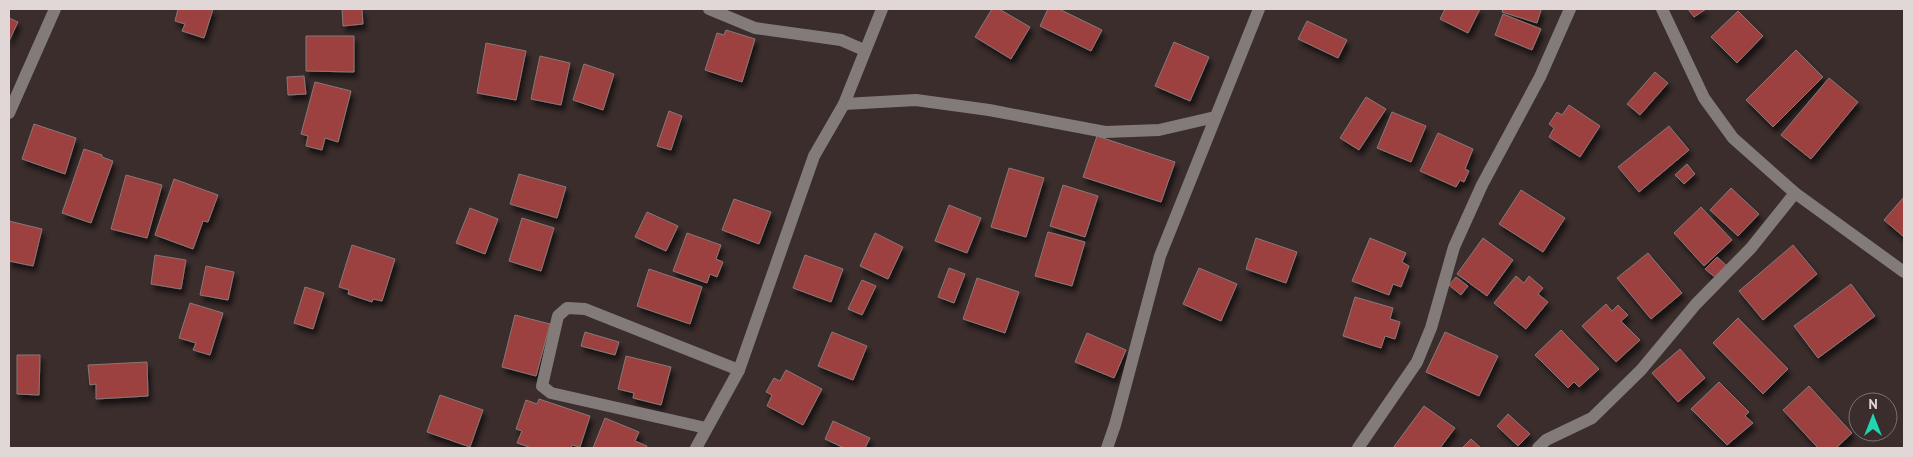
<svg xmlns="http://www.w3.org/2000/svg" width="1913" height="457" font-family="'PT Sans',sans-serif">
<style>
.building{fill:#9c413f;stroke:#887877;filter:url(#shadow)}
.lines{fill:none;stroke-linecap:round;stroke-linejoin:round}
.minor{stroke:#837b7a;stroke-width:12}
</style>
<defs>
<filter id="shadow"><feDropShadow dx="3" dy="5.5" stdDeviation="2.5" flood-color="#0009"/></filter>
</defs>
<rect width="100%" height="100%" fill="#3a2d2c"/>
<g class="building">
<polygon points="178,9 213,9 204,38 182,31 185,24 175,21"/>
<polygon points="342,9 362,9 363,24 343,26"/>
<polygon points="992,9 999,9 1030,27 1011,59 975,37"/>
<polygon points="1048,9 1059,9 1102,30 1091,51 1040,26"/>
<polygon points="1445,9 1480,9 1468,33 1440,19"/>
<polygon points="1503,9 1538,9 1541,10 1537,23 1502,12"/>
<polygon points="1688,9 1706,9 1694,17"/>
<polygon points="1738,11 1763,36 1737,63 1711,37"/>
<polygon points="1503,14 1541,29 1532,50 1495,35"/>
<polygon points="9,18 18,22 9,41"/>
<polygon points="1307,21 1347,40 1338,58 1298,39"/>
<polygon points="726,30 755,39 742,82 705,70 717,33 724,35"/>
<polygon points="306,36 354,36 354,72 306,71"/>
<polygon points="1174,42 1209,57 1190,101 1155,86"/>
<polygon points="486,43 526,51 516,100 477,93"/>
<polygon points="1796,50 1823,77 1773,127 1746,100"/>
<polygon points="540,56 570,63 561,105 531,99"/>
<polygon points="584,64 614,74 603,110 573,100"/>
<polygon points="1655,72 1668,83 1640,115 1627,104"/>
<polygon points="304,76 306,94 288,95 287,77"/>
<polygon points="1829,78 1858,102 1811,159 1781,135"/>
<polygon points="315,82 351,91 338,142 325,138 322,150 306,146 308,136 301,134"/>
<polygon points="1366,97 1386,109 1359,150 1340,138"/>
<polygon points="1569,105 1600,126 1580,157 1549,137 1554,128 1549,124 1557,112 1562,115"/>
<polygon points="669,111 682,116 671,150 657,146"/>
<polygon points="1392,112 1426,126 1411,162 1377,148"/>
<polygon points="34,124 76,138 65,174 22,159"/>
<polygon points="1669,126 1689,150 1639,192 1618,167"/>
<polygon points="1438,133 1473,149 1465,169 1469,171 1464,182 1460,180 1456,187 1420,171"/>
<polygon points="1097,136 1175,162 1161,202 1083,177"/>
<polygon points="84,149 102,155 102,157 113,161 91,223 62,213"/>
<polygon points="1687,164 1695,174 1684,184 1675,175"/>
<polygon points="1009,168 1044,178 1026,237 991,227"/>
<polygon points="519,174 566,187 557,218 510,204"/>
<polygon points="126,175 162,185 147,238 111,229"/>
<polygon points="174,179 218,195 208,222 203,221 193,249 155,235"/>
<polygon points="1063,185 1098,196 1085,237 1050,226"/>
<polygon points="1731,188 1759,214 1738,236 1710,210"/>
<polygon points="1521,190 1565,218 1543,252 1499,224"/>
<polygon points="1903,198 1904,199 1904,237 1884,220"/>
<polygon points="734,199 771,212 759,244 722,230"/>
<polygon points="949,205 981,218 967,253 935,241"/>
<polygon points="1701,207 1732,240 1704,266 1674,233"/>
<polygon points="470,208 498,219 485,254 456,243"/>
<polygon points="647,212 678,226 666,251 635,237"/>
<polygon points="522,218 554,228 541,271 509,261"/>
<polygon points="9,221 42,229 33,266 9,261"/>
<polygon points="1048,232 1085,242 1072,286 1035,276"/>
<polygon points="687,233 721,245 716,259 723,262 717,277 710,274 707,283 673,271"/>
<polygon points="875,233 903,247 888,279 860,266"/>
<polygon points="1256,238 1297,252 1286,283 1246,269"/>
<polygon points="1370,238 1406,253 1402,262 1409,266 1401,287 1393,284 1389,295 1352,281"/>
<polygon points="1483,238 1513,260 1487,296 1457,274"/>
<polygon points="352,245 395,259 382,301 373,299 372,302 348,294 349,290 339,287"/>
<polygon points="1793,245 1817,274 1763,320 1739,291"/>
<polygon points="1648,253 1682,293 1651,319 1617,278"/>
<polygon points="155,255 186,260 181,289 151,284"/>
<polygon points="805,255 843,269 831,302 793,288"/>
<polygon points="1717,257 1728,267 1717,279 1705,269"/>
<polygon points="206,266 234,272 228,300 200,295"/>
<polygon points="949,268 965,274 954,303 938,297"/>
<polygon points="1199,268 1237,284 1221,321 1183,304"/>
<polygon points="649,269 702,287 690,324 637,306"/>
<polygon points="1516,276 1524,283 1529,276 1543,288 1538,294 1548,302 1526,329 1494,303"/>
<polygon points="1456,277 1468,286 1461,295 1449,285"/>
<polygon points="977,278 1019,292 1005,333 963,319"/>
<polygon points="862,280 876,286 862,315 848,309"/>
<polygon points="1851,284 1875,316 1818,358 1794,326"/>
<polygon points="305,287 324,293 313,329 294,323"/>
<polygon points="1355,297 1393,308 1390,319 1400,322 1395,339 1385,336 1381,348 1343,336"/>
<polygon points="190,303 223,313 210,355 193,350 196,343 179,338"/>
<polygon points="1606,304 1612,311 1618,305 1628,315 1621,321 1640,340 1616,362 1582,326"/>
<polygon points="515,315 550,324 536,376 502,367"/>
<polygon points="1738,318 1788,369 1763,394 1713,343"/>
<polygon points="1561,330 1599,369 1579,387 1574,382 1568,388 1535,355"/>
<polygon points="585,332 619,342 615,355 581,346"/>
<polygon points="832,332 867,346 853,380 818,366"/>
<polygon points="1445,332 1498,356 1479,396 1426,372"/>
<polygon points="1087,333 1126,350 1114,378 1075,362"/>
<polygon points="1680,349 1705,378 1678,402 1652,373"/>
<polygon points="17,355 40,355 39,395 17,394"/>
<polygon points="626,356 671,367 661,405 633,398 634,393 618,389"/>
<polygon points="147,362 148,396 96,399 96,384 90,385 88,365"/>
<polygon points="786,370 822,389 803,425 767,406 772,395 766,392 774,378 780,381"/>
<polygon points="1719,382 1749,412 1745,416 1753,423 1727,445 1691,409"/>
<polygon points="1809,386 1852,433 1836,448 1818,448 1783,410"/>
<polygon points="440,395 483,410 470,447 427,432"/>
<polygon points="539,399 590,416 580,447 572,445 571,448 532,448 517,443 522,431 516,429 526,400 537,404"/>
<polygon points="1424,406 1455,428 1440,448 1393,448"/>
<polygon points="1508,414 1530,434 1518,446 1497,426"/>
<polygon points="605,418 639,432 635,441 647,446 646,448 593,448"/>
<polygon points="833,421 870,438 865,448 844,448 825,439"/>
<polygon points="1471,439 1481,448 1462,448"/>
</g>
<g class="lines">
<g class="minor">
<polyline points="709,9 755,28 841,40 864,50"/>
<polyline points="1662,9 1704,98 1733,138 1795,193 1904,272"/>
<polyline points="844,104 916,100 989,110 1105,132 1159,130 1215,117"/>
<polyline points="9,113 55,9"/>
<polyline points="706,428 551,393 542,386 558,316 567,308 585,309 739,370"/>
<polyline points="696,448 739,370 814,156 844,104 882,9"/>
<polyline points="1107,448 1115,425 1160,256 1259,9"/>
<polyline points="1358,448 1417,362 1431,328 1454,247 1482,185 1540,77 1570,9"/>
<polyline points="1538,448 1546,440 1592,418 1641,370 1696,304 1751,248 1795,193"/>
</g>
</g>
<rect width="1913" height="457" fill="none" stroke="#e0d7d6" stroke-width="20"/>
<g transform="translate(1873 417)"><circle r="24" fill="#3a2d2c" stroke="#7c7170"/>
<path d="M0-4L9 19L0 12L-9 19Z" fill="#20d5b0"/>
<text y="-8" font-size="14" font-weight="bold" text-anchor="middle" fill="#e0d7d6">N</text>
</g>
</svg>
